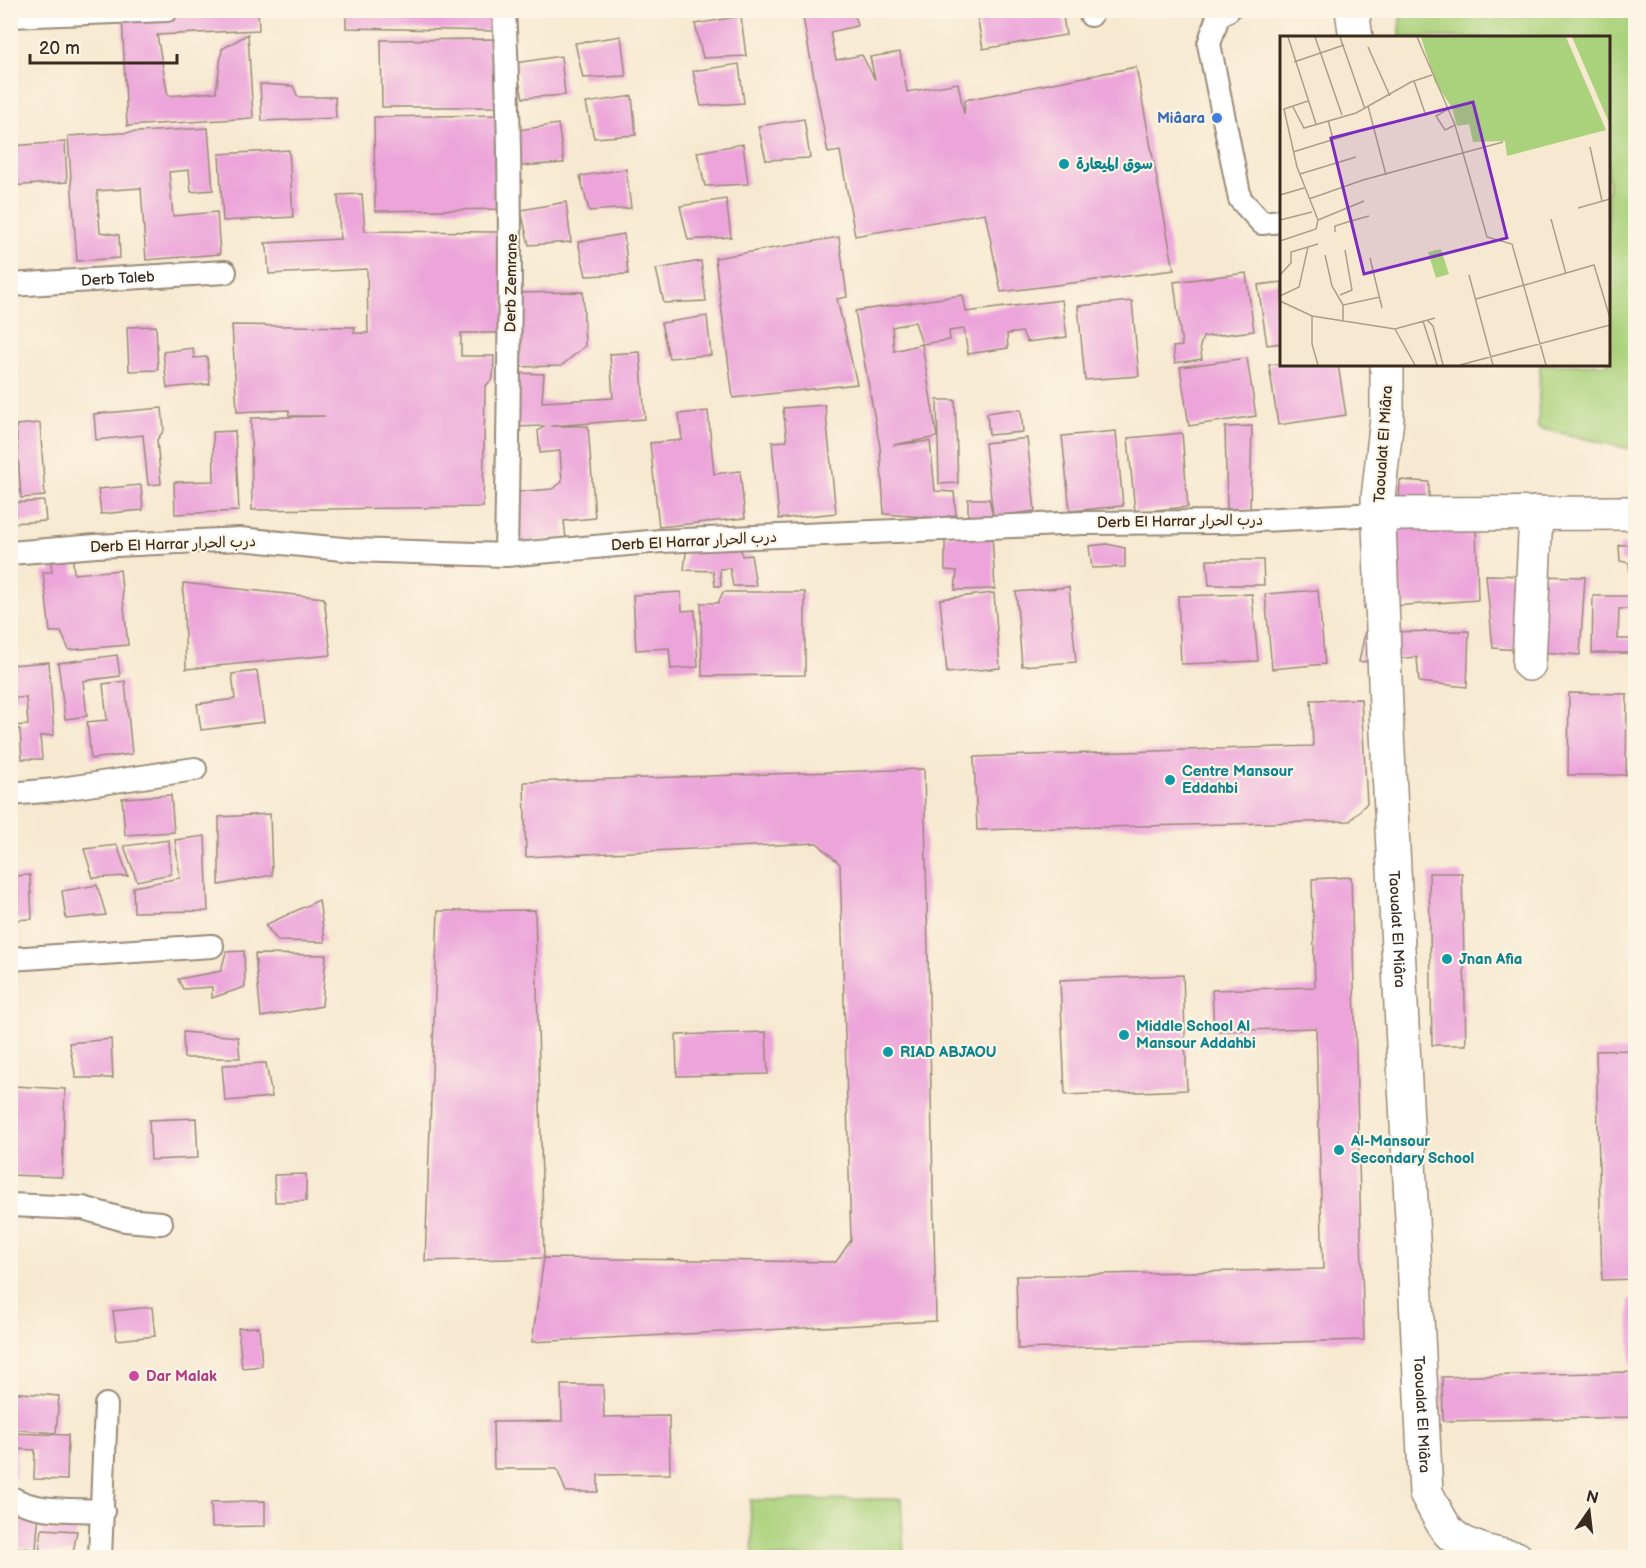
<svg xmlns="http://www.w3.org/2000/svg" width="1646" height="1568" font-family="'Balsamiq Sans','Playpen Sans Arabic',sans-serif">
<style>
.green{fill:#aad27c;stroke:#727e4d;stroke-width:1.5}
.building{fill:#eca4da}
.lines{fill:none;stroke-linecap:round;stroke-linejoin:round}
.service-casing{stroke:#998a78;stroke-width:26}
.minor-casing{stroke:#998a78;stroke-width:36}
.service{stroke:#fff;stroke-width:22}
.minor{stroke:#fff;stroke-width:33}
.shop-dot{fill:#3f7fe0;stroke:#fcf5e5;stroke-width:2}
.culture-dot{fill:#0f9aa8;stroke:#fcf5e5;stroke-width:2}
.hotel-dot{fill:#d1479c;stroke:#fcf5e5;stroke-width:2}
.labels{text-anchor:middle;stroke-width:4.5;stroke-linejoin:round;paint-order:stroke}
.shop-label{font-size:15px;font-weight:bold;fill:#366cbe;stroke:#fcf5e5;text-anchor:end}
.culture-label{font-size:15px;font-weight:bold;fill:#0d838f;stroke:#fcf5e5;text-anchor:start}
.street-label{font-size:15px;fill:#3b2a1e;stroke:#fcf5e5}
.hotel-label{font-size:15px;font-weight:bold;fill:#b23c85;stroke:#fcf5e5;text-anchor:start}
.inset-road{fill:none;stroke:#ac9d89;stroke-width:1.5}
.view{fill:#7b2cbf;fill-opacity:0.15;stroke:#7b2cbf;stroke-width:3}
.inset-edge{fill:none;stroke:#3b2a1e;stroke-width:3}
</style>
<rect width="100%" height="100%" fill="#fcf5e5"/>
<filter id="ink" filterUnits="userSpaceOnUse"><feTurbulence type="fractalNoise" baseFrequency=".0167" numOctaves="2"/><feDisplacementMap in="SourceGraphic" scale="12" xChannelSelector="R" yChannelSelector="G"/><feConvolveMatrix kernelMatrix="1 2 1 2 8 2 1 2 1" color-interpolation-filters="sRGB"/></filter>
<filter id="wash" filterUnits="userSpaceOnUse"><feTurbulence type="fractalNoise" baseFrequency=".008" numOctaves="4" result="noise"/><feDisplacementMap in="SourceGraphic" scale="24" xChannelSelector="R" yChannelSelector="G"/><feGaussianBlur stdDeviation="1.35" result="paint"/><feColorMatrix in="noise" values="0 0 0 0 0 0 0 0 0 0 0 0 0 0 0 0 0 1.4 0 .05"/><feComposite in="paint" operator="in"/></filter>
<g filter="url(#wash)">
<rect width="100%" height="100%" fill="#f7e9d1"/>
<g class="green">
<polygon points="1400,11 1635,11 1635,450 1538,428 1540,365 1608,364 1608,38 1400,37"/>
<polygon points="901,1499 904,1557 753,1557 750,1500"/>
</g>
<g id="blocks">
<g class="building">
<polygon points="199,10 258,10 259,30 157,35 168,96 216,92 222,49 248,34 253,118 127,126 122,15"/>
<polygon points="346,10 497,10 497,31 346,28"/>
<polygon points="819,10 854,10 857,26 830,32 836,60 862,55 875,80 870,57 900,52 907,92 958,83 964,114 965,100 1136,67 1174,270 1001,292 985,213 855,236 840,151 828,153 803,18"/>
<polygon points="976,10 1062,10 1066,35 983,49"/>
<polygon points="741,16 746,56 703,58 695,24"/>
<polygon points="621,36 626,76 583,78 575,43"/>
<polygon points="498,39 498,107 382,107 381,40"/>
<polygon points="561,56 565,95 523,98 515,63"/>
<polygon points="739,64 744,103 701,106 693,71"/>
<polygon points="260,84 293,86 298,97 335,97 336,118 262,121"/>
<polygon points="632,96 636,135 594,138 586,103"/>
<polygon points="500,115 502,209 375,211 374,117"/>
<polygon points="804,119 810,158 766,160 758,126"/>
<polygon points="558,124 564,163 520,166 512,131"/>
<polygon points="208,128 213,190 191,192 189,170 169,172 173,216 217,212 220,254 146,260 141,188 97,191 100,232 119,235 120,258 77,261 68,136"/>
<polygon points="65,142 67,182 10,186 10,146"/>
<polygon points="743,144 748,184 705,186 697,152"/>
<polygon points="289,150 293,217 223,221 219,154"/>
<polygon points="626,169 631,208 589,211 580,176"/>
<polygon points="362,194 365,231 504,232 504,333 461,333 461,356 494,356 493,378 485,387 483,507 252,510 251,418 325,416 289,416 289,410 237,412 232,325 355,327 354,333 368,333 367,269 269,274 267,248 265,243 340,239 338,195"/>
<polygon points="726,199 731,237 688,240 680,206"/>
<polygon points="566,202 571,242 529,245 521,210"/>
<polygon points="624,234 628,274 586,276 578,242"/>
<polygon points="839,237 847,297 837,299 857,384 733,398 715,258"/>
<polygon points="701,261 706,301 664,303 656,269"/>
<polygon points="1246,273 1254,331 1203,337 1200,346 1202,359 1175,363 1173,347 1182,346 1174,282"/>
<polygon points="1282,282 1282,343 1267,345 1258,285"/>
<polygon points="583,292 585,346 561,366 511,367 509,293"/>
<polygon points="963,295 966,312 1062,300 1067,337 1027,342 1022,332 1007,334 1008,348 968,354 964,329 949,331 950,340 922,344 915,322 892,327 894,351 922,344 937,437 893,445 930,441 935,491 954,492 956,515 937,518 884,514 880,447 855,311"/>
<polygon points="1132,301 1139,376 1085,380 1078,306"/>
<polygon points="707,316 711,355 669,358 661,323"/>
<polygon points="156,326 158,370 129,371 127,327"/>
<polygon points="193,348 194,358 207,357 210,384 167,388 163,352"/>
<polygon points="640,352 645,419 551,426 588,426 595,518 564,521 566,539 511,543 507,493 552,489 562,482 560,451 540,453 538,431 544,426 514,427 516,373 544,374 542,402 613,398 610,354"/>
<polygon points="1247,358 1256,416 1189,426 1180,367"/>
<polygon points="1282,363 1338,364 1346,415 1278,425 1269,365"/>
<polygon points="937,400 955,400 958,483 939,484"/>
<polygon points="825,405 836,513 779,519 772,442 787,441 783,408"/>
<polygon points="162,408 164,430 157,440 161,484 148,485 143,435 96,440 94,414"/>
<polygon points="1008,410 1021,410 1023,432 989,435 987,413"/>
<polygon points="708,411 714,474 740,471 745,518 659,527 650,443 682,440 679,414"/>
<polygon points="40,423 45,496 21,498 16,425"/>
<polygon points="1252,426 1250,509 1227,509 1225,427"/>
<polygon points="235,431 239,511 175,514 174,482 214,481 213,432"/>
<polygon points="1116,431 1123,506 1070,511 1062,436"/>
<polygon points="1182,433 1188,507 1135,512 1128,438"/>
<polygon points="1027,438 1035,511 968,520 968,499 989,499 993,516 985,443"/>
<polygon points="1400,480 1429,482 1429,505 1399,504"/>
<polygon points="141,485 143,510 101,514 98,489"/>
<polygon points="44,501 46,521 10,523 10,503"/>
<polygon points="1372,519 1476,526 1478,600 1364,608"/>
<polygon points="992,534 995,589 955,590 957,571 945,570 945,535"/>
<polygon points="740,542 742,556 751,555 756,586 733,586 730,568 720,569 721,586 715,586 713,571 684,570 687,545"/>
<polygon points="1107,544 1125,548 1125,567 1092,568 1089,546"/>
<polygon points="1636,544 1636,573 1630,573 1629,563 1620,561 1619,545"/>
<polygon points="72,549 74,574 120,570 128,645 69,650 61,632 50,632 43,572 52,572 50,551"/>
<polygon points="1207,560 1263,560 1264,585 1209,585"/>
<polygon points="1486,575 1585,577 1580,655 1493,648"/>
<polygon points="183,583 324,598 331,655 186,669"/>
<polygon points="1069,587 1076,662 1022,666 1016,592"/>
<polygon points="1318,590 1325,664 1272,669 1265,594"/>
<polygon points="681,592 682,611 695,610 698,667 671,669 669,648 636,650 633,595"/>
<polygon points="723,592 805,592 805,675 702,676 701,603 718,603"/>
<polygon points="994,593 1000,668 947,673 940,599"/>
<polygon points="1252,594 1258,661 1181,664 1178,596"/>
<polygon points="1593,596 1636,596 1636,609 1619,609 1618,639 1634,639 1634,653 1592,653"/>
<polygon points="1469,631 1467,687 1419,682 1417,657 1359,662 1365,632"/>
<polygon points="117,655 120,676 83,681 87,716 65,719 58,663"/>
<polygon points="49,662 54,735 40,736 42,759 22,759 20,729 10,730 10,726 28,725 26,697 10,699 10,665"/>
<polygon points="257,671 264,722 201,730 197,704 235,699 232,674"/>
<polygon points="125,681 132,754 91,759 87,722 107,720 103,684"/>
<polygon points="1569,693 1627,694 1626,775 1568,775"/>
<polygon points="1361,699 1367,803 1350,821 977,830 974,757 1313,746 1311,700"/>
<polygon points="924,769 936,1321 532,1342 544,1258 836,1262 851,1240 840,864 817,843 526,857 524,782"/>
<polygon points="171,795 174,832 125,835 122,798"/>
<polygon points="270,814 272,875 219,885 219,817"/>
<polygon points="205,836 208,911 134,912 133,887 180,878 175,840"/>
<polygon points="169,840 171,874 137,881 124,846"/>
<polygon points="117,845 128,876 93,878 84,849"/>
<polygon points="1429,873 1462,873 1466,1045 1432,1045"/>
<polygon points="30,875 32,919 10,920 10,876"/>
<polygon points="1351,877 1364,1340 1018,1349 1016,1276 1323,1269 1316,1028 1214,1031 1212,990 1315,987 1312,879"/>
<polygon points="97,885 106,915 66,919 62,891"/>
<polygon points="319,900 325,942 278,941 265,925"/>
<polygon points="535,910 544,1258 425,1261 438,911"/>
<polygon points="244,951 245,987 212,998 212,987 183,989 178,979 221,971 226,952"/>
<polygon points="255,954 326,955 322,1006 261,1017"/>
<polygon points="1183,975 1187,1090 1065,1095 1060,980"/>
<polygon points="183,1032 238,1037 240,1058 184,1058"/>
<polygon points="766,1032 768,1074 677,1076 676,1035"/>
<polygon points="111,1039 113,1078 76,1078 69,1043"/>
<polygon points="1636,1050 1636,1279 1602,1280 1596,1051"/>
<polygon points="266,1063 272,1097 225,1101 222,1065"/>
<polygon points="14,1086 65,1089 62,1177 10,1175"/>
<polygon points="196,1118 198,1158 151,1160 149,1120"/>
<polygon points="306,1174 306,1201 275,1202 274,1175"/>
<polygon points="1629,1299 1636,1299 1636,1417 1443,1421 1442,1377 1631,1372"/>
<polygon points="152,1307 155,1336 117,1340 113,1311"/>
<polygon points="259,1327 262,1366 242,1368 238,1328"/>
<polygon points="561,1385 603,1385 604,1417 669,1416 670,1474 598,1475 598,1492 566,1492 557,1469 494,1469 493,1422 562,1421"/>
<polygon points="10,1392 59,1396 56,1433 10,1429"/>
<polygon points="10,1433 68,1435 67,1480 34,1479 35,1450 16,1449 15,1478 10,1478"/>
<polygon points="265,1501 265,1526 212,1527 211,1502"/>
<polygon points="10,1503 39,1511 36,1550 10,1546"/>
<polygon points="42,1529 77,1531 73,1553 39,1553"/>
<polygon points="179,1554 259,1555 259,1558 179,1558"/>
</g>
</g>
</g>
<g filter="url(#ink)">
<use href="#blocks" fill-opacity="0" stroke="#998a78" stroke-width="1.5"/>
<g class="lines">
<defs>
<g id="service">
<path d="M 504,10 C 514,192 509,374 506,555"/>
<polyline points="1091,10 1091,15"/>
<polyline points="1228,10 1218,16 1209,44 1240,199 1262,223 1282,221"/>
<polyline points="10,16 167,10"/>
<path id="s1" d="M 10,285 L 225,272"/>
<polyline points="10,553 96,546 240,539 353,550 506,555 661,541 1083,523 1221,522 1379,514"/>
<polyline points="10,794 55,790 195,769"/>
<polyline points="10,959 212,946"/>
<polyline points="10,1205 83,1208 125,1220 161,1223"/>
<path d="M 10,1497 C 36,1513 73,1509 103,1511"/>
<polyline points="100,1558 106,1405"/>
</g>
<g id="minor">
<polyline points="1352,10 1356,38"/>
<path id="s2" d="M 1387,364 L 1387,418 L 1378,498 L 1387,732 L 1426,1493 C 1433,1505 1439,1519 1447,1530 C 1460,1547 1496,1555 1516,1558"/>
<polyline points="1379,514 1636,513"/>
<polyline points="1529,664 1536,513"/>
</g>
</defs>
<use href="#service" class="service-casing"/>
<use href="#minor" class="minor-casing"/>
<use href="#service" class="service"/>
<use href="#minor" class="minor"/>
</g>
</g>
<circle class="shop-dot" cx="1217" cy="118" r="6"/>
<g class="culture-dot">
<circle cx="1064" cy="164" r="6"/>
<circle cx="1170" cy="780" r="6"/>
<circle cx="1447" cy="959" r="6"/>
<circle cx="1124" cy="1035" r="6"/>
<circle cx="888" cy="1052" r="6"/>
<circle cx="1339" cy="1150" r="6"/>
</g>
<circle class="hotel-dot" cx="134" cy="1376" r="6"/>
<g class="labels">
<g class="shop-label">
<text x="1205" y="123">Miâara</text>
</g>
<g class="culture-label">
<text x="1076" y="169">سوق الميعارة</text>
<text x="1182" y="776">Centre Mansour<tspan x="1182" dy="17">Eddahbi</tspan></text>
<text x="1459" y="964">Jnan Afia</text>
<text x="1136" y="1031">Middle School Al<tspan x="1136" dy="17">Mansour Addahbi</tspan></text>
<text x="900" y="1057">RIAD ABJAOU</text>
<text x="1351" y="1146">Al-Mansour<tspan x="1351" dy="17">Secondary School</tspan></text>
</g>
<g class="street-label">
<text dy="5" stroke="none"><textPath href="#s1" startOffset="108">Derb Taleb</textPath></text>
<text transform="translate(511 283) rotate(-89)" y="5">Derb Zemrane</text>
<text transform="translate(1383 444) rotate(-86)" y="5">Taoualat El Miâra</text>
<text transform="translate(1180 521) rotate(-1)" y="5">Derb El Harrar درب الحرار</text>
<text transform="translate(694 541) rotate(-3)" y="5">Derb El Harrar درب الحرار</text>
<text transform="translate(173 544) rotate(-2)" y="5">Derb El Harrar درب الحرار</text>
<text dy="5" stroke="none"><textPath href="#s2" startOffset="566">Taoualat El Miâra</textPath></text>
<text dy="5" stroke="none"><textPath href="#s2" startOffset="1052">Taoualat El Miâra</textPath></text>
</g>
<g class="hotel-label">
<text x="146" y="1381">Dar Malak</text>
</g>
</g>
<g transform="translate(1280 36)">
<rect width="330" height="330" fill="#f7e9d1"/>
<path d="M 141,1 L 286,1 L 326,94 L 227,120 L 225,105 L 193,106 L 189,88 L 177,90 L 172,72 L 155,46 ZM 292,1 L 330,1 L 330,91 L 330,89 ZM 161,213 L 169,238 L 156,242 L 148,216 Z" fill="#aad27c"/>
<path class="inset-road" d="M 8,1 L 36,88M 35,1 L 62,79M 60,1 L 85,73M 137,1 L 175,89 L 207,201 L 232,208 L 266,329M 88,11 L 110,60M 14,26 L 64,9M 134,45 L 146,80M 28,65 L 4,73 L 17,131 L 38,184M 88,70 L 106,139M 13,71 L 24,92 L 76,77 L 131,46 L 152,39M 168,73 L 156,80 L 165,94 L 175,89M 48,84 L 53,103M 310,111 L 322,165M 13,116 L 74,97M 20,138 L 76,121M 0,159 L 24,152M 29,163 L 83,144 L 223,106M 298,172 L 330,163M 271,183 L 286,238M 0,184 L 32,176M 38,184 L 84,165M 71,185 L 89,180M 55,196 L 55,190 L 71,185 L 83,231M 0,205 L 36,193 L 38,184M 45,219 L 52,250 L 63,269M 90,222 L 102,272M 0,239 L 11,227 L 11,216 L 38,208M 189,239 L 213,329M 60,259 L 72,254 L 65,214M 0,260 L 19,251 L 28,211M 196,263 L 314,229 L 330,282M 0,265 L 32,280 L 115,293 L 155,282M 32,280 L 32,308 L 38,329M 147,284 L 153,290 L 163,329M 143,285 L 157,329M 63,286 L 63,269 L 100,261M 115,293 L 135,329M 180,329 L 330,289"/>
<path class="view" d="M 193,66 L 227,202 L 84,238 L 51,102 Z"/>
<rect width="330" height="330" class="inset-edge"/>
</g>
<rect width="1646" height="1568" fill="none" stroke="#fcf5e5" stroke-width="36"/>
<g transform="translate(1589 1511) rotate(14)" stroke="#fcf5e5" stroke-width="4.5" paint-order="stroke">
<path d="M0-4.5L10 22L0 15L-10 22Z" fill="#3b2a1e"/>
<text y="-9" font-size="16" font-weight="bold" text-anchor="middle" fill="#3b2a1e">N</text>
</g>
<path d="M30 54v9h147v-9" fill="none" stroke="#3b2a1e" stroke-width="3"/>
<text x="39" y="54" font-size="18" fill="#3b2a1e" stroke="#fcf5e5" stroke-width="4.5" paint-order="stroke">20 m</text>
</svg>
